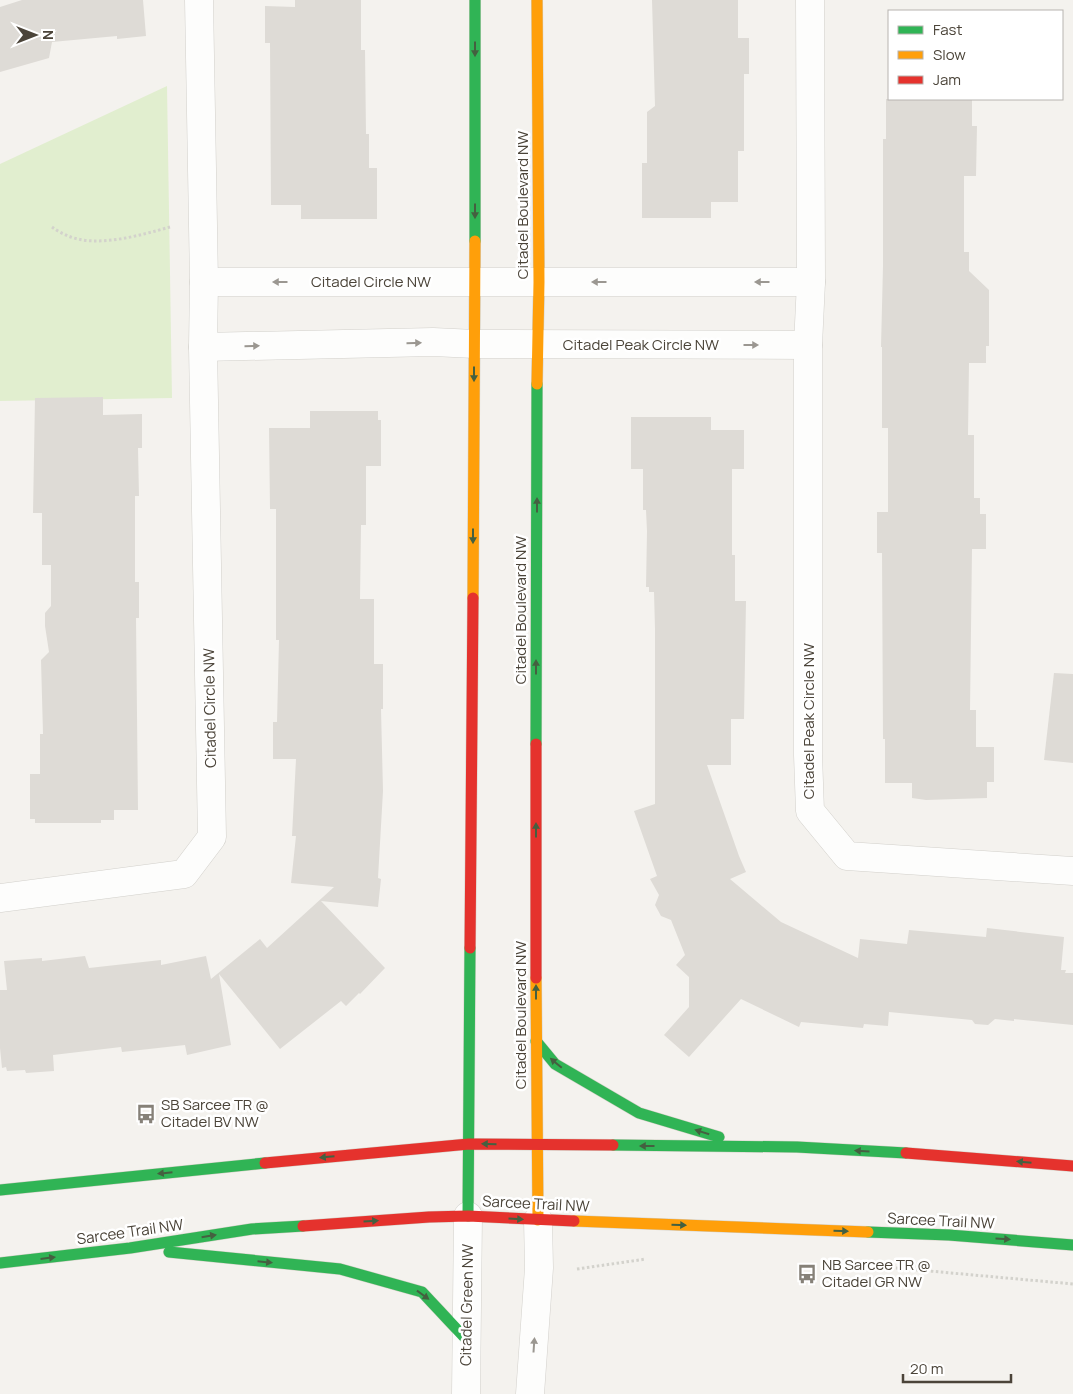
<svg xmlns="http://www.w3.org/2000/svg" width="1073" height="1394" font-family="Manrope,sans-serif">
<style>
.green{fill:#e1eecf}
.building{fill:#dedbd6}
.lines{fill:none;stroke-linecap:round;stroke-linejoin:round}
.street-casing{stroke:#d2d0cb;stroke-width:29}
.fast-casing{stroke:#d3cfc5;stroke-width:12}
.slow-casing{stroke:#d3cfc5;stroke-width:12}
.jam-casing{stroke:#d3cfc5;stroke-width:12}
.path{stroke:#d3d2cc;stroke-width:3;stroke-dasharray:2.5 2.5;stroke-linecap:butt}
.street{stroke:#fdfdfc;stroke-width:28}
.fast{stroke:#30b455;stroke-width:11}
.slow{stroke:#ff9f0a;stroke-width:11}
.jam{stroke:#e5322d;stroke-width:11}
.oneway{fill:#446040}
.oneway2{fill:#9b9791}
.labels{text-anchor:middle;stroke-width:5;stroke-linejoin:round;paint-order:stroke}
.street-label{font-size:15px;fill:#4b4439;stroke:#fff}
.poi-label{font-size:15px;fill:#4b4439;stroke:#fff;text-anchor:start}
</style>
<rect width="100%" height="100%" fill="#f4f2ee"/>
<polygon class="green" points="167,86 172,398 0,401 0,164"/>
<g class="building">
<polygon points="22,0 143,0 146,36 117,39 117,36 52,42 49,58 0,72 0,7"/>
<polygon points="295,0 361,0 361,50 365,50 366,134 369,134 369,168 377,168 377,219 301,219 301,205 271,205 270,43 265,43 265,6 295,7"/>
<polygon points="652,0 738,0 738,38 749,38 749,74 744,74 744,151 738,151 738,202 711,202 711,218 642,218 642,163 647,163 647,112 655,106"/>
<polygon points="886,99 972,99 972,126 977,126 976,176 964,176 964,252 969,252 969,271 989,290 989,346 986,346 986,363 969,363 968,435 974,435 974,498 980,498 980,514 986,514 986,549 972,549 970,710 976,710 976,747 994,747 994,782 987,782 987,798 926,800 912,798 912,783 885,783 885,739 883,739 882,553 877,553 877,512 888,512 888,428 882,428 882,347 881,347 883,266 883,139 886,139"/>
<polygon points="103,397 103,415 142,414 142,448 138,448 139,496 135,496 135,582 139,582 139,618 136,618 138,810 114,810 114,820 101,820 101,823 35,823 35,819 30,819 30,774 40,774 40,734 43,734 41,660 49,652 45,626 45,613 51,606 51,565 42,565 42,513 33,513 35,398"/>
<polygon points="310,411 378,411 378,420 381,420 381,466 366,466 366,525 361,525 360,599 374,599 374,664 383,664 383,709 381,709 383,791 378,878 381,879 378,907 321,901 385,968 360,994 359,993 346,1006 341,1001 280,1049 219,974 231,1045 187,1055 185,1045 122,1052 121,1047 53,1055 54,1071 26,1073 25,1070 7,1071 6,1067 2,1068 0,1048 0,990 7,990 4,961 42,958 42,961 85,956 89,968 161,960 161,965 206,956 211,979 260,939 267,948 334,887 291,883 296,836 292,836 296,759 273,759 273,722 277,722 279,640 276,640 276,509 270,509 269,428 310,428"/>
<polygon points="631,417 711,417 711,430 744,430 744,469 732,469 732,555 735,555 735,601 746,601 744,719 731,719 731,765 707,765 739,856 746,872 730,879 781,922 858,958 860,939 907,944 909,930 986,937 987,928 1064,937 1061,970 1066,970 1065,973 1073,973 1073,1025 1014,1019 1014,1021 995,1019 988,1025 975,1024 972,1020 889,1012 888,1026 864,1024 863,1028 801,1022 799,1027 741,999 689,1057 664,1035 689,1007 689,977 676,965 685,955 671,920 661,916 655,905 659,895 650,879 657,876 634,811 655,804 655,629 654,592 649,592 649,587 646,587 647,531 646,510 643,510 643,469 631,469"/>
<polygon points="1054,673 1073,674 1073,763 1044,760"/>
</g>
<g class="lines">
<defs>
<g id="street">
<polyline points="810,0 811,282 808,345 808,755 810,811 847,856 1073,871"/>
<polyline points="204,282 811,282"/>
<polyline points="203,347 433,342 475,344 808,345"/>
<polyline points="0,898 184,874 212,837 203,347 204,282 199,0"/>
<polyline points="466,1394 468,1216"/>
<polyline points="530,1394 539,1268 538,1220"/>
</g>
<g id="fast">
<polyline points="475,0 475,241"/>
<polyline points="536,744 537,384"/>
<polyline points="536,1041 555,1064 639,1113 719,1137"/>
<polyline points="613,1145 797,1147 906,1153"/>
<polyline points="0,1190 265,1163"/>
<polyline points="468,1216 470,948"/>
<polyline points="868,1232 949,1235 1073,1245"/>
<polyline points="169,1252 340,1269 422,1292 466,1339"/>
<polyline points="0,1263 130,1248 252,1229 303,1226"/>
</g>
<g id="slow">
<polyline points="537,384 539,282 537,0"/>
<polyline points="473,598 475,241"/>
<polyline points="536,978 538,1220"/>
<polyline points="574,1221 868,1232"/>
</g>
<g id="jam">
<polyline points="470,948 473,598"/>
<polyline points="536,978 536,744"/>
<polyline points="906,1153 1073,1166"/>
<polyline points="265,1163 469,1144 613,1145"/>
<polyline points="303,1226 429,1217 468,1216 574,1221"/>
</g>
</defs>
<use href="#street" class="street-casing"/>
<use href="#fast" class="fast-casing"/>
<use href="#slow" class="slow-casing"/>
<use href="#jam" class="jam-casing"/>
<g class="path">
<path d="M 52,227 C 56,230 61,233 66,235 C 95,249 141,235 170,227"/>
<polyline points="896,1268 1073,1284"/>
<polyline points="577,1269 646,1259"/>
</g>
<use href="#street" class="street"/>
<use href="#fast" class="fast"/>
<use href="#slow" class="slow"/>
<use href="#jam" class="jam"/>
</g>
<defs><path id="oneway-solid" d="M-6-.8H1V-3.2L6.5 0L1 3.2V.8H-6Z" transform="scale(1.25)"/></defs>
<g class="oneway">
<use href="#oneway-solid" transform="translate(475 49) rotate(90)"/>
<use href="#oneway-solid" transform="translate(475 211) rotate(90)"/>
<use href="#oneway-solid" transform="translate(474 374) rotate(90)"/>
<use href="#oneway-solid" transform="translate(537 505) rotate(-90)"/>
<use href="#oneway-solid" transform="translate(473 536) rotate(90)"/>
<use href="#oneway-solid" transform="translate(536 667) rotate(-90)"/>
<use href="#oneway-solid" transform="translate(536 830) rotate(-90)"/>
<use href="#oneway-solid" transform="translate(536 992) rotate(-90)"/>
<use href="#oneway-solid" transform="translate(556 1063) rotate(-140)"/>
<use href="#oneway-solid" transform="translate(702 1132) rotate(-163)"/>
<use href="#oneway-solid" transform="translate(489 1144) rotate(-179)"/>
<use href="#oneway-solid" transform="translate(647 1146) rotate(-180)"/>
<use href="#oneway-solid" transform="translate(862 1151) rotate(-177)"/>
<use href="#oneway-solid" transform="translate(327 1157) rotate(175)"/>
<use href="#oneway-solid" transform="translate(1024 1162) rotate(-175)"/>
<use href="#oneway-solid" transform="translate(165 1173) rotate(174)"/>
<use href="#oneway-solid" transform="translate(516 1219) rotate(3)"/>
<use href="#oneway-solid" transform="translate(371 1221) rotate(-4)"/>
<use href="#oneway-solid" transform="translate(679 1225) rotate(2)"/>
<use href="#oneway-solid" transform="translate(841 1231) rotate(2)"/>
<use href="#oneway-solid" transform="translate(209 1236) rotate(-9)"/>
<use href="#oneway-solid" transform="translate(1003 1239) rotate(4)"/>
<use href="#oneway-solid" transform="translate(48 1258) rotate(-7)"/>
<use href="#oneway-solid" transform="translate(265 1262) rotate(6)"/>
<use href="#oneway-solid" transform="translate(423 1295) rotate(36)"/>
</g>
<g class="oneway2">
<use href="#oneway-solid" transform="translate(280 282) rotate(180)"/>
<use href="#oneway-solid" transform="translate(599 282) rotate(180)"/>
<use href="#oneway-solid" transform="translate(762 282) rotate(180)"/>
<use href="#oneway-solid" transform="translate(414 343) rotate(-1)"/>
<use href="#oneway-solid" transform="translate(751 345)"/>
<use href="#oneway-solid" transform="translate(252 346) rotate(-1)"/>
<use href="#oneway-solid" transform="translate(534 1345) rotate(-86)"/>
</g>
<defs>
<symbol id="bus-bare" viewBox="-9 -9 18 18"><path d="M-5-6H5V4H4V6H2V4H-2V6H-4V4H-5ZM-3.5-4V0h7V-4ZM-3.5 1.2v1.5H-2V1.2ZM2 1.2v1.5H3.5V1.2Z" fill="#868178" stroke="#fff" stroke-width="2.5" paint-order="stroke"/></symbol>
</defs>
<g fill-rule="evenodd">
<use href="#bus-bare" x="132" y="1100" width="28" height="28"/>
<use href="#bus-bare" x="793" y="1260" width="28" height="28"/>
</g>
<g class="labels">
<g class="street-label">
<text transform="translate(523 205) rotate(-90)" y="5">Citadel Boulevard NW</text>
<text x="371" y="287">Citadel Circle NW</text>
<text x="641" y="350">Citadel Peak Circle NW</text>
<text transform="translate(521 610) rotate(-90)" y="5">Citadel Boulevard NW</text>
<text transform="translate(210 708) rotate(-91)" y="5">Citadel Circle NW</text>
<text transform="translate(809 721) rotate(-90)" y="5">Citadel Peak Circle NW</text>
<text transform="translate(521 1015) rotate(-90)" y="5">Citadel Boulevard NW</text>
<text transform="translate(536 1204) rotate(3)" y="5">Sarcee Trail NW</text>
<text transform="translate(941 1221) rotate(3)" y="5">Sarcee Trail NW</text>
<text transform="translate(130 1232) rotate(-8)" y="5">Sarcee Trail NW</text>
<text transform="translate(467 1305) rotate(-89)" y="5">Citadel Green NW</text>
</g>
<g class="poi-label">
<text x="161" y="1110">SB Sarcee TR @<tspan x="161" dy="17">Citadel BV NW</tspan></text>
<text x="822" y="1270">NB Sarcee TR @<tspan x="822" dy="17">Citadel GR NW</tspan></text>
</g>
</g>
<rect x="888" y="10" width="175" height="90" fill="#ffffff" stroke="#b7b4b0"/>
<rect x="898" y="26" width="25" height="8" fill="#30b455" stroke="#b7b4b0"/>
<text x="933" y="35" font-size="15" fill="#4b4439">Fast</text>
<rect x="898" y="51" width="25" height="8" fill="#ff9f0a" stroke="#b7b4b0"/>
<text x="933" y="60" font-size="15" fill="#4b4439">Slow</text>
<rect x="898" y="76" width="25" height="8" fill="#e5322d" stroke="#b7b4b0"/>
<text x="933" y="85" font-size="15" fill="#4b4439">Jam</text>
<g transform="translate(35 35) rotate(90)" stroke="#ffffff" stroke-width="4" paint-order="stroke">
<path d="M0-4L9 19L0 12L-9 19Z" fill="#4b4439"/>
<text y="-8" font-size="14" font-weight="bold" text-anchor="middle" fill="#4b4439">N</text>
</g>
<path d="M903 1374v8h108v-8" fill="none" stroke="#4b4439" stroke-width="2.5"/>
<text x="910" y="1374" font-size="15" fill="#4b4439" stroke="#ffffff" stroke-width="4" paint-order="stroke">20 m</text>
</svg>
